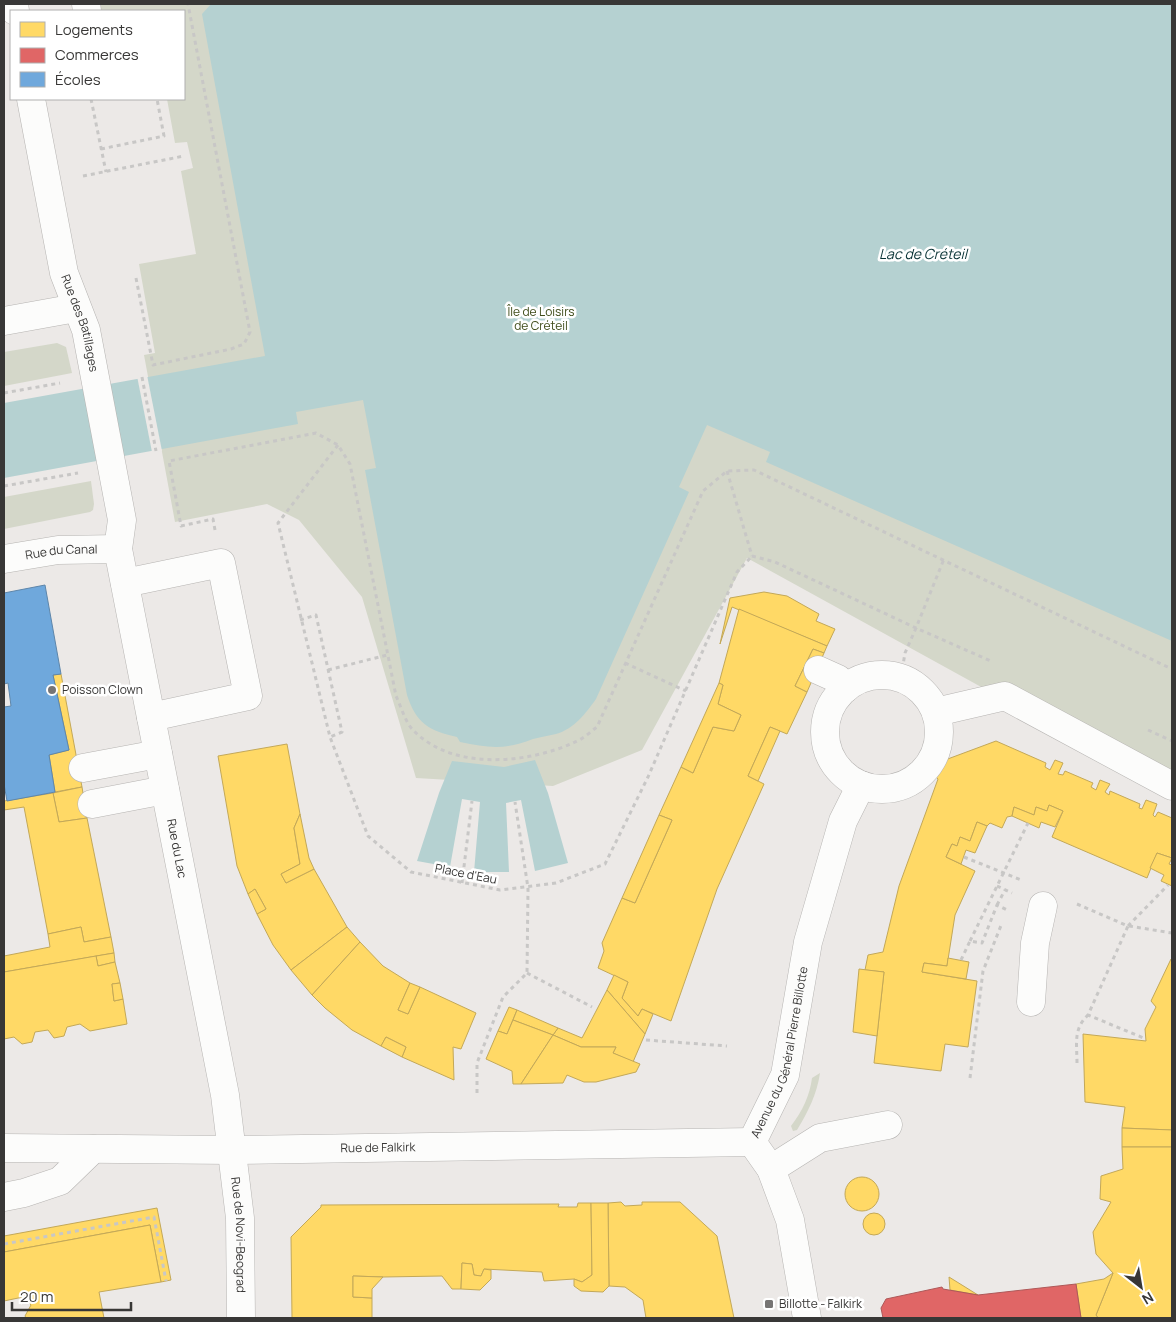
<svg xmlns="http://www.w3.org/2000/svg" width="1176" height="1322" font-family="Manrope,sans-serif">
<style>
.green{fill:#d4d7c9}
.water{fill:#b5d1d1}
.pier{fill:#ece9e7}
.homes{fill:#ffd966;stroke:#c3a858}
.shops{fill:#e06666;stroke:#ae5858}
.schools{fill:#6fa8dc;stroke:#5e86aa}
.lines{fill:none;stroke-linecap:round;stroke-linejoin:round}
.minor-casing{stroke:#b6b4b2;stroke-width:29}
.path{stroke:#c8c7c6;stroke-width:3;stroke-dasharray:4 4;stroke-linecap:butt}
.minor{stroke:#fcfcfb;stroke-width:28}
.poi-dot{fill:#777574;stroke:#fff;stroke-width:2}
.labels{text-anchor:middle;stroke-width:5;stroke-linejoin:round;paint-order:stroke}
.park-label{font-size:12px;fill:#404d1a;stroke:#fff}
.street-label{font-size:12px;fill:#383736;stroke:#fff}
.poi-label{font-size:12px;fill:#383736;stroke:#fff;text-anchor:start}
.water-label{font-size:14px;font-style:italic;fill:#073234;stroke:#fff}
</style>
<rect width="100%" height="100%" fill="#ece9e7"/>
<g class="green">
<polygon points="99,4 1172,4 1172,792 747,558 642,750 553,786 416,778 362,597 299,520 267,504 175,522 144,355 155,353 139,264 196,254 181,171 193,168 187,142 175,143 167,99 184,99 184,11 100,11"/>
<polygon points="57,343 66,347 72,373 4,386 4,352"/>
<polygon points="91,481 94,504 93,510 90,512 4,529 4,497"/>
<path d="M 820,1073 C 817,1094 808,1112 797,1130 L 793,1131 L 791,1126 C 802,1112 810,1095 812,1078 Z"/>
</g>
<g class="water">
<path d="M 211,4 L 1172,4 L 1172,641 L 766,462 L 770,452 L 707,425 L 679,487 L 689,492 L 596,699 C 586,713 574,729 556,734 C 548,736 540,737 533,739 C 505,750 489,748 460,742 L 457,737 C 429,731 416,723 407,695 L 365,470 L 376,468 L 363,400 L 296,412 L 298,424 L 4,478 L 4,403 L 265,356 L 202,14 Z"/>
<polygon points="535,760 548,793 568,863 535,871 521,800 506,803 509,872 474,872 480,802 462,799 450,867 417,861 439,793 452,761 504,767"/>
</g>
<polygon class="pier" points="147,375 162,451 152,452 137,376"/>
<g class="homes">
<polygon points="764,592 787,596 819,614 816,621 835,629 827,646 732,607 720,644 730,598"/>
<polygon points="739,609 827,646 824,653 813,649 795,686 807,692 787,734 770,727 748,776 764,784 717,889 671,1021 642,1009 638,1016 622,998 628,982 598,968 604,951 602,943 622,898 635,903 672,820 659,815 681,767 693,773 713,727 734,731 741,715 718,704 723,685 719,683"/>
<polygon points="813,649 824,653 807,692 795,686"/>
<polygon points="61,674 82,787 55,792 49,755 69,750 53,675"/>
<polygon points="719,683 723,685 718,704 741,715 734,731 713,727 693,773 681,767"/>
<polygon points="770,727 780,731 758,781 748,776"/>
<polygon points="996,741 1046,763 1045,767 1050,770 1055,760 1063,763 1058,774 1063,775 1065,771 1093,783 1091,787 1096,790 1100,780 1110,784 1105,792 1109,795 1110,791 1140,804 1139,808 1142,809 1146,800 1157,804 1153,815 1155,817 1158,812 1172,818 1172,858 1157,853 1147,878 1052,837 1063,811 1049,805 1047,811 1036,807 1034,815 1014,807 1012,816 1007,817 1002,828 990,823 987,826 977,822 970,841 960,837 957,846 952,844 946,857 975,871 955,915 947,966 924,963 922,972 977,981 968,1047 945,1044 941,1071 874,1063 884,972 865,970 868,955 883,952 899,886 938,779 936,777 945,760"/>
<polygon points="287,744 300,814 294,828 300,864 281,874 286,883 314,869 347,927 291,970 273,945 257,914 266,909 255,889 248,894 237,866 218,756"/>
<polygon points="82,787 87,818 59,822 53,793"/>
<polygon points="53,793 59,822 87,818 111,937 84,942 81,927 48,934 24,807 4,810 4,801"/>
<polygon points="1049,805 1063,811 1055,827 1041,822 1039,828 1012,816 1014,807 1034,815 1036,807 1047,811"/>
<polygon points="300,814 309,858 314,869 286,883 281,874 300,864 294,828"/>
<polygon points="659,815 672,820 635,903 622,898"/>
<polygon points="977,822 987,826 975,853 966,850 961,864 946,857 952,844 957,846 960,837 970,841"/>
<polygon points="1157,853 1172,858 1169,864 1172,865 1172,886 1161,881 1164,875 1150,868"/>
<polygon points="255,889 266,909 257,914 248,894"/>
<polygon points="81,927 84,942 111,937 114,953 4,972 4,956 50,947 48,934"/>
<polygon points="347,927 360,942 312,995 291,970"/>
<polygon points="360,942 383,966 410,983 398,1010 408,1014 420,987 476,1013 461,1049 453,1047 454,1080 402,1057 406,1047 386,1037 381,1046 352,1030 325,1008 312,995"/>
<polygon points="114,953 115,962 98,966 96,956"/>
<polygon points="96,956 98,966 115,962 120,983 112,984 114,1001 123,999 127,1024 90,1031 80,1024 67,1027 64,1036 54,1038 48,1030 35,1032 32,1042 22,1044 14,1037 4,1039 4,972"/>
<polygon points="948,958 969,962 966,979 922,972 924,963 947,966"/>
<polygon points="1171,959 1172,959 1172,1130 1122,1128 1125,1107 1085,1102 1083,1034 1146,1041 1145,1029 1156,1007 1151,1001"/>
<polygon points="859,969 884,972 877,1036 853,1032"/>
<polygon points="614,975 628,982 622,998 638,1016 642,1009 653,1014 645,1034 607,990"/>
<polygon points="120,983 123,999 114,1001 112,984"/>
<polygon points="410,983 420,987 408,1014 398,1010"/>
<polygon points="607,990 645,1034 633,1062 613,1053 616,1047 581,1047 553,1035 558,1028 582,1038"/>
<polygon points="509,1007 517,1010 507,1034 498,1031"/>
<polygon points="517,1010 558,1028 553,1035 513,1020"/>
<polygon points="513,1020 553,1035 521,1084 513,1084 512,1071 486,1059 498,1031 507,1034"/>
<polygon points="553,1035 581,1047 616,1047 613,1053 640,1064 636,1072 596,1082 584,1082 567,1075 563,1083 521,1084"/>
<polygon points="386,1037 406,1047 402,1057 381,1046"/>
<polygon points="1122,1128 1172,1130 1172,1147 1122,1147"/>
<polygon points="1122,1147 1172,1147 1172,1318 1098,1318 1096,1315 1113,1273 1096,1254 1093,1232 1111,1202 1100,1199 1101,1176 1123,1169"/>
<circle cx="862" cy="1194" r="17"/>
<polygon points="621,1202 625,1206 642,1205 642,1202 680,1202 717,1236 734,1318 646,1318 643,1300 625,1287 609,1286 608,1203"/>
<polygon points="578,1203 591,1203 592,1275 582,1282 574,1279 544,1281 542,1272 484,1269 481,1276 474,1275 472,1264 462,1263 461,1289 452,1289 442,1276 383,1277 353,1276 353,1297 372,1298 372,1318 292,1318 291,1237 321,1207 321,1205 559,1204 558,1207 577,1207"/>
<polygon points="591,1203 608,1203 609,1286 603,1292 581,1291 574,1286 574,1279 582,1282 592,1275"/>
<polygon points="157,1208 171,1280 161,1282 150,1225 4,1252 4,1236"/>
<circle cx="874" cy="1224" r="11"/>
<polygon points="150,1225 161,1282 99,1292 104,1318 26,1318 25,1316 31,1305 23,1297 4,1301 4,1252"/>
<polygon points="462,1263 472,1264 474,1275 481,1276 484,1269 491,1270 491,1279 480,1290 461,1289"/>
<polygon points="1113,1273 1096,1315 1098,1318 1081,1318 1076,1284 1104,1279"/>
<polygon points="353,1276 383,1277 372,1289 372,1298 353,1297"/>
<polygon points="949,1277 978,1295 950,1290"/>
</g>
<polygon class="shops" points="1076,1284 1081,1318 883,1318 881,1308 886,1299 942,1287 943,1289 978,1295"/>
<polygon class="schools" points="45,585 61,674 53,675 69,750 49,755 55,792 7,801 4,784 4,707 11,706 8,683 4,684 4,593"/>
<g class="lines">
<defs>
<g id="minor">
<polyline points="14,4 15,11"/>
<polyline points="86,4 87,11"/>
<path id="s1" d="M 31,99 L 64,273 L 86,330 L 122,520 L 118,549 L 225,1095 L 240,1218 L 241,1318"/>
<polyline points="4,321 76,308"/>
<path id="s2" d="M 4,559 L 58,550 L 118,549"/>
<polyline points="125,583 221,563 248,696 151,717"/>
<polyline points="818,670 838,679 846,688"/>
<circle cx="882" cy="732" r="57"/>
<polyline points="936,712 1005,696 1172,786"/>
<polyline points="83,768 158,754"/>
<polyline points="92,804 165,790"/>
<polyline points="1031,1002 1035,943 1043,906"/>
<path id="s3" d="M 752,1142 L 785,1075 L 808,942 L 843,821 L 861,785"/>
<polyline points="752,1142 771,1169 790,1220 807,1318"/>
<path id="s4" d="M 4,1148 L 232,1150 L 752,1142"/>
<polyline points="771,1169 820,1138 888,1125"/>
<polyline points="4,1197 24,1193 60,1181 93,1149"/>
</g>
</defs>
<use href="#minor" class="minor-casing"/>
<g class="path">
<polyline points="91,99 106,172"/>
<polyline points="101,149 164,136 157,99"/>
<polyline points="83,176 184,156"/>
<polyline points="136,278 153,365 231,349 244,344 250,332 188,4"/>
<polyline points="142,377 156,451"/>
<polyline points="4,393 60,383"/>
<polyline points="338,445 278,523 330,737 368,836 411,872 500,890 556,883 605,864 648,777 737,572 752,556"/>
<polyline points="727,471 752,556"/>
<polyline points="4,486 78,473"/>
<path d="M 215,530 L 213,519 L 181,526 L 169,461 L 316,433 L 338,445 L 350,464 L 396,696 C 401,706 405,722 413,730 C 452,771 528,764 575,742 C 583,739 590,732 597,727 L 703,491 L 727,471 L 754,470 L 1172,669"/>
<polyline points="752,556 775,562 916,628 944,559"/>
<polyline points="300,620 316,615 342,732 330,737"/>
<polyline points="625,663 686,691"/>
<polyline points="328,670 387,655"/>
<polyline points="901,677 905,653 916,628 993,662"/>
<polyline points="1148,730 1172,741"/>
<polyline points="964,857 1021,880"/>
<polyline points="462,883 472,801"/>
<polyline points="997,886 1012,893"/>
<polyline points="1077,904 1128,926 1088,1015 1146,1039"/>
<polyline points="997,905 1005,890"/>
<polyline points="1128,926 1168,885"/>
<polyline points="1129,926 1172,933"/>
<polyline points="970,941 1028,823"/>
<polyline points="961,960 970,941 982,943 997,905 1007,910"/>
<polyline points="527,973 592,1007"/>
<polyline points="646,1040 727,1046"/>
<path d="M 1077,1063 C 1077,1044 1073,1029 1088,1015"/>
<polyline points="970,1078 983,971 1002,923"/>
<polyline points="477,1093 477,1063 503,997 527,973 528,888 515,802"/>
<polyline points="4,1244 154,1217 166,1281"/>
</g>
<use href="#minor" class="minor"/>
</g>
<g class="poi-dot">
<circle cx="52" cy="690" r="5"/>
<rect x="764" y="1299" width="10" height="10" rx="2.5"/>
</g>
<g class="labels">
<g class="park-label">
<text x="541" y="316">Île de Loisirs<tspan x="541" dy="14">de Créteil</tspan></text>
</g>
<g class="street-label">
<text dy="4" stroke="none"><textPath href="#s1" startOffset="230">Rue des Batillages</textPath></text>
<text dy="4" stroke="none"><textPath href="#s2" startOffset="58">Rue du Canal</textPath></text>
<text dy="4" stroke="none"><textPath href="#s1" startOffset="766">Rue du Lac</textPath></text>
<text transform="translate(466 874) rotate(11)" y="4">Place d'Eau</text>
<text dy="4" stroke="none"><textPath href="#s3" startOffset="95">Avenue du Général Pierre Billotte</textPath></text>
<text dy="4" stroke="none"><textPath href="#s4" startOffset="374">Rue de Falkirk</textPath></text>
<text dy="4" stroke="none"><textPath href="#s1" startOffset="1158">Rue de Novi-Beograd</textPath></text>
</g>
<g class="poi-label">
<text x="62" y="694">Poisson Clown</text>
<text x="779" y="1308">Billotte - Falkirk</text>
</g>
<g class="water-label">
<text x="923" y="259">Lac de Créteil</text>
</g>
</g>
<rect width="1176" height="1322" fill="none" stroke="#383736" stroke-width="10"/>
<rect x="10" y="10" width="175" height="90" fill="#ffffff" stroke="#afafaf"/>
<rect x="20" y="22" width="25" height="15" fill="#ffd966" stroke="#afafaf"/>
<text x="55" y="35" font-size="15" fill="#383736">Logements</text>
<rect x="20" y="48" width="25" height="15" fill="#e06666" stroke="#afafaf"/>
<text x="55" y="60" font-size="15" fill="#383736">Commerces</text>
<rect x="20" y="72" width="25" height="15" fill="#6fa8dc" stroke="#afafaf"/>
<text x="55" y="85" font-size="15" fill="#383736">Écoles</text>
<g transform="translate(1141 1287) rotate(149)" stroke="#ffffff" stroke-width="4" paint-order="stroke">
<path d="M0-4L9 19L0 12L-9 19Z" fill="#383736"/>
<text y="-8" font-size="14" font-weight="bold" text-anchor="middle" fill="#383736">N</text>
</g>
<path d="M12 1302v8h119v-8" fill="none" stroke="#383736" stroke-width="2.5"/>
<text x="20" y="1302" font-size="15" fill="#383736" stroke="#ffffff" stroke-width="4" paint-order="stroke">20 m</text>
</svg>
